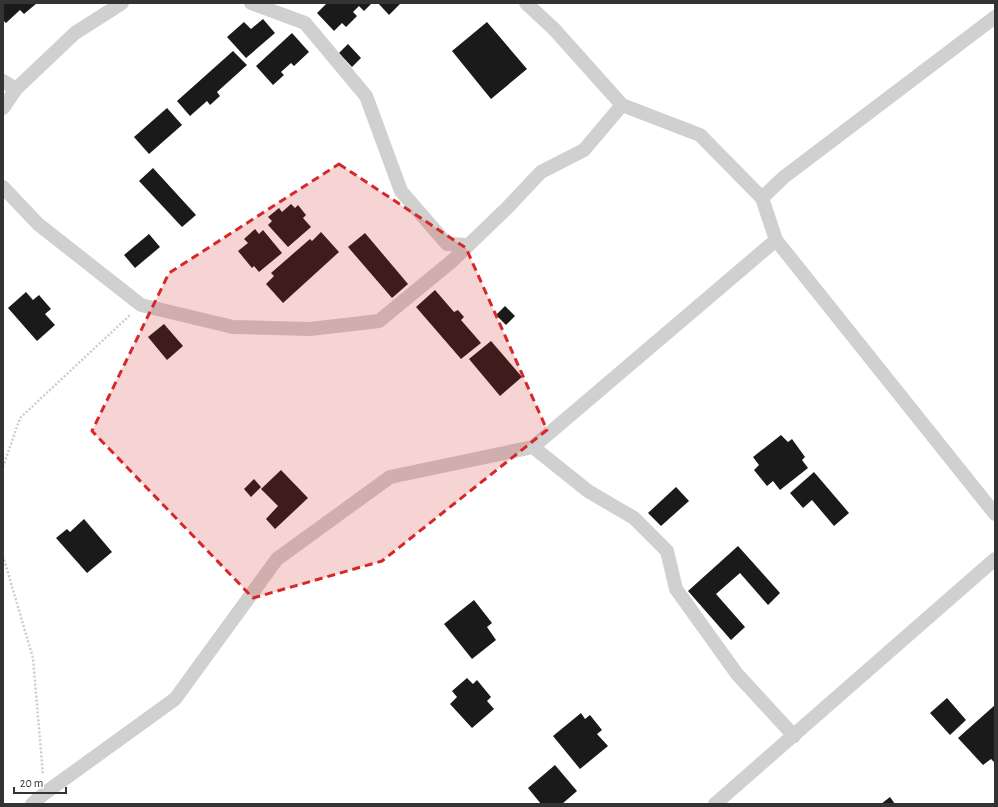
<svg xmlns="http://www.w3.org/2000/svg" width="998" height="807" font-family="'Alegreya Sans',sans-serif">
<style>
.building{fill:#1a1a1a}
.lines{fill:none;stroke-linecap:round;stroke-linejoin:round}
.path{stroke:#cdcdcd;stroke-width:2.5;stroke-dasharray:2 2;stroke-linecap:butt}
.minor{stroke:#d0d0d0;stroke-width:14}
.marked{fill:#d62828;fill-opacity:0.2;stroke:#d62828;stroke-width:3;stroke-dasharray:8 5;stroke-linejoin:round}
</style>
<rect width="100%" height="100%" fill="#fff"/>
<g class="building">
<polygon points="3,3 37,3 24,14 20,10 6,23 3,20"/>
<polygon points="327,3 372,3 364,11 359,6 353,12 357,16 346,27 342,23 334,31 317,13"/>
<polygon points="378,3 401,3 389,15"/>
<polygon points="263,19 275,33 246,58 227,37 244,22 251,29"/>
<polygon points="487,22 527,69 491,99 452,51"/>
<polygon points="292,33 309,52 294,66 291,63 281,72 284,75 273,85 256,66"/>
<polygon points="348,44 361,58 352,67 339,53"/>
<polygon points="233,51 247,65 217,92 220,96 210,105 207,101 190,116 177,101"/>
<polygon points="167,108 182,125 149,154 134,137"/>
<polygon points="153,168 196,215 182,227 139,181"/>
<polygon points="291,204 295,208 298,205 306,215 303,218 311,227 288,247 268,225 272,221 268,217 279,208 282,212"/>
<polygon points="255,229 259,234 263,230 282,253 259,272 254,266 252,268 238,251 248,243 244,239"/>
<polygon points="321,232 339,252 283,303 266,284 274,276 271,273 310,239 312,241"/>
<polygon points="365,233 408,284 392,298 348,247"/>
<polygon points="149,234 160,247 135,268 124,255"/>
<polygon points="435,290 454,312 458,310 464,317 461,320 481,343 461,359 416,307"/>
<polygon points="26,292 33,300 39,295 51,309 45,314 55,325 37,341 8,308"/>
<polygon points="505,306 515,316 506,325 496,315"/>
<polygon points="164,324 183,346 167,360 148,337"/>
<polygon points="491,341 522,377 500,396 469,359"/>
<polygon points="781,435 788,442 792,439 805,457 802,460 808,468 780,490 773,481 767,486 754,470 759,465 753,457"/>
<polygon points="281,470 308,498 275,529 266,519 278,506 261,489"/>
<polygon points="814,472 849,513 834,526 812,500 803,508 790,493"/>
<polygon points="254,479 261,487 251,497 244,489"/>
<polygon points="676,487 689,501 661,526 648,513"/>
<polygon points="84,519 112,552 87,573 56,538 67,529 70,532"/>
<polygon points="738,546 780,593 768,605 740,573 716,594 745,627 731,640 688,591"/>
<polygon points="474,600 492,623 487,627 496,640 472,659 444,624"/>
<polygon points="467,678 473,684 477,680 491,697 487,701 494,709 472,728 450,704 457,697 452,691"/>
<polygon points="947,698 966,720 950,735 930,713"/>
<polygon points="995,705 995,740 994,740 995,741 995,760 994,762 991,759 983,765 958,738"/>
<polygon points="581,713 585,719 590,715 602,730 597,734 608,746 580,769 553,736"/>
<polygon points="555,765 577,791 562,804 541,804 528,788"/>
<polygon points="890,797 895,804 881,804"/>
</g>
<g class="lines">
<g class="path">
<polyline points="3,467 20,418 130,315"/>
<polyline points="3,556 33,658 43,775"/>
</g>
<g class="minor">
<polyline points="251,3 305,23 366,96 401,191 447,244 468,245"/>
<polyline points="526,3 554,29 622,105 700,135 762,198"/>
<polyline points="995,17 784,177 762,198 776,240 995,514"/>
<polyline points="3,81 16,89"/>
<polyline points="3,108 16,89 75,33 122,3"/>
<polyline points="3,187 38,224 141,305 233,327 310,329 379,321 452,261 507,208 541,172 584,150 622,105"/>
<polyline points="533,447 776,240"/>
<polyline points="32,804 45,793 175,699 277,559 390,477 533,447 588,491 634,518 667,551 676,589 737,674 794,736"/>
<polyline points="715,804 995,559"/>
</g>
</g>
<path class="marked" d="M 339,164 L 466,248 L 547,430 L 382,561 L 253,598 L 92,431 L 169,273 Z"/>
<rect width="998" height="807" fill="none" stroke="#333333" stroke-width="8"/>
<path d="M14 787v6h52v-6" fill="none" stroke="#333333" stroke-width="2"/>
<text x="20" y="787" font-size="12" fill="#333333" stroke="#ffffff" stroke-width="3" paint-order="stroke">20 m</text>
</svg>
